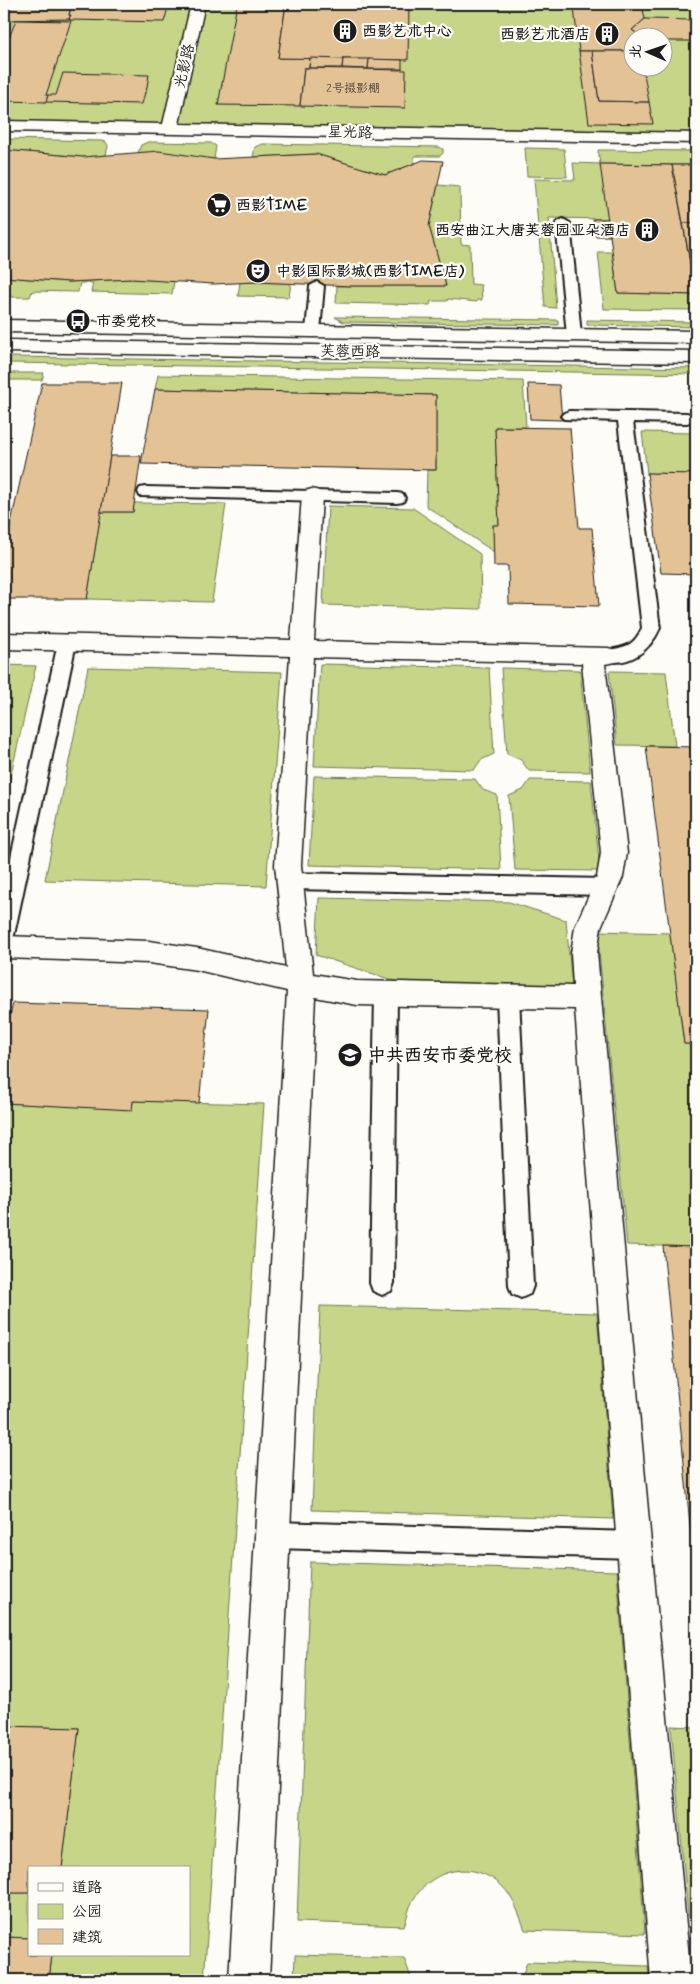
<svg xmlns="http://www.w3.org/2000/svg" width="700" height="1984" font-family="Mynerve,'LXGW WenKai TC',sans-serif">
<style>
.green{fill:#c6d588;stroke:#717852;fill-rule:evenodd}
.building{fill:#e3c396;stroke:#1c1c1c}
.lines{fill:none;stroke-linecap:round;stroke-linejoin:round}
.lane-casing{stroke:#1c1c1c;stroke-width:4}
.street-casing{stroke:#1c1c1c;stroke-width:3}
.secondary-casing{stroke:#1c1c1c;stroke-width:3}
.lane{fill:#fdfcf7;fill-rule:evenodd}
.street{fill:#fdfcf7;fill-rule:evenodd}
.secondary{fill:#fdfcf7;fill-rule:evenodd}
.labels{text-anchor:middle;stroke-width:4.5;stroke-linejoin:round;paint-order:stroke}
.far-number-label{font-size:12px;fill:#4e463a}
.far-poi-label{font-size:15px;font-weight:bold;fill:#1c1c1c;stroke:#fdfcf7;text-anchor:start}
.far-street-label{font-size:15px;fill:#1c1c1c;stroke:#fdfcf7}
.poi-label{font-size:18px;font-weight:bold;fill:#1c1c1c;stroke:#fdfcf7;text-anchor:start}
</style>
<rect width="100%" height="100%" fill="#fdfcf7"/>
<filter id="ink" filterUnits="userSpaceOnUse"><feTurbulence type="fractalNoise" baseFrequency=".02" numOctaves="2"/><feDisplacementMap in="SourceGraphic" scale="10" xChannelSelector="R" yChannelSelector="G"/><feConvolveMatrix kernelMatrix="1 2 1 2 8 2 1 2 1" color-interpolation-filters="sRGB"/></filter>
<g filter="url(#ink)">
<g class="green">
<path d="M 4,4 L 696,4 L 696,138 L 4,126 ZM 632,38 L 662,38 L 662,68 L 632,68 Z"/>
<polygon points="4,139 101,141 106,142 108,146 106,155 83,157 4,150"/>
<polygon points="148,142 211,143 216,146 214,159 138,153 141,145"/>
<polygon points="263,144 439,147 443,149 443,153 440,156 415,156 413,164 385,175 316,154 253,157 255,147"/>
<polygon points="525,148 564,149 567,177 527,176"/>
<polygon points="598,150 696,151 696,165 601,164 608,219 549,218 556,308 545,307 534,179 575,180 573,163 600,164"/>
<polygon points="438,185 460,187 461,244 470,245 471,284 481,285 482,300 477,300 477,302 448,299 447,301 431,301 430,305 336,303 337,286 446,286 429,226"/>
<polygon points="598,252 612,252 618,293 696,295 696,310 604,309"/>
<polygon points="4,277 69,282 131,279 174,281 172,294 91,292 93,283 80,283 78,292 32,291 30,297 4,297"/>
<polygon points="240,282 291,283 289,297 238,296"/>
<polygon points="335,317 558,320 558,325 343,322"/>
<polygon points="587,320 696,322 696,327 587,325"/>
<polygon points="11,357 696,368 696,374 9,363"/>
<polygon points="4,373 44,373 42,380 4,380"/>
<polygon points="158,375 523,381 526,427 495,427 499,525 493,525 494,552 426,506 427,470 436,470 436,395 155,389"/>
<polygon points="642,432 696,433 696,474 647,473"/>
<polygon points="134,503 226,504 212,602 87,599 101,512 133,512"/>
<polygon points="328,506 413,508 480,554 481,609 323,605"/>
<polygon points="320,664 489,668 494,754 481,760 474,770 314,766"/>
<polygon points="4,665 36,666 4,804"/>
<polygon points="88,667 282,672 266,886 45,880"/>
<polygon points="501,668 580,670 590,772 529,771 521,760 507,754"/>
<polygon points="609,671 666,672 675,746 617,745"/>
<polygon points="314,776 475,779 483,790 497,795 501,870 309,865"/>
<polygon points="530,780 591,781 600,871 515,870 509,796 523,790"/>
<polygon points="319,898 509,902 566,920 572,986 398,982 316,955"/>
<polygon points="597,931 670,933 684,1044 696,1044 696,1247 627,1245"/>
<polygon points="133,1101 264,1104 204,1980 49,1980 52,1955 189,1955 189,1868 62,1868 79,1728 4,1726 4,1103 132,1109"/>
<polygon points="320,1306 597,1313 613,1519 312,1510"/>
<path d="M 310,1562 L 617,1571 L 645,1934 L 525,1930 C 519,1914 514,1898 502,1886 C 473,1859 433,1868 413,1900 C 409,1907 407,1918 404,1926 L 297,1922 Z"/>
<polygon points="671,1726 696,1727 696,1980 694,1980"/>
<polygon points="4,1893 29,1893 29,1938 4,1937"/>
<polygon points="295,1955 404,1958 412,1980 294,1980"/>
<polygon points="527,1962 648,1966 649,1980 521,1980"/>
</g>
<g class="building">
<polygon points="6,4 72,4 69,15 71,15 69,19 72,19 4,20"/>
<polygon points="72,4 169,4 164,22 71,20 69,19 71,15 69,15"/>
<polygon points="237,4 286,4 278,58 310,58 309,68 304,68 300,106 218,105"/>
<polygon points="286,4 409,4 408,60 278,58"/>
<polygon points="585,4 631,4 632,9 586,8"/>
<polygon points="574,8 643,9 645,19 632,30 644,38 632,38 632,51 579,51"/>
<polygon points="645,19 696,20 696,41 662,41 662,38 644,38 632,30"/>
<polygon points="16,20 71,21 46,95 48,95 46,102 4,101 4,51"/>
<polygon points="579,51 592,51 599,101 649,102 653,124 589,123"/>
<polygon points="592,51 632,51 632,68 643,68 649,102 599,101"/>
<polygon points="310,58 343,59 342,68 309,68"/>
<polygon points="343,59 369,59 368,69 342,68"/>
<polygon points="369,59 402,60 402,69 368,69"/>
<polygon points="304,68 406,70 405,108 300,106"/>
<polygon points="63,73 149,75 146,92 145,92 142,104 46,102 48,95 56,95"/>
<polygon points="4,150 83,157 159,151 214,159 316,154 385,175 423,160 443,161 429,226 446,286 352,286 255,282 214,284 131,279 69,282 4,277"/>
<polygon points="600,164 672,165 696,295 618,293"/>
<polygon points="672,165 696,165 696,223 683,223"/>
<polygon points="593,219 608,219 610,236 595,236"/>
<polygon points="683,223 696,223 696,262 690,262"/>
<polygon points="690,262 696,262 696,294"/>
<polygon points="42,383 122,383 87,599 4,599 4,554"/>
<polygon points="528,384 559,385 562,420 530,419"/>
<polygon points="155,389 436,395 436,470 141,464"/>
<polygon points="495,427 570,428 579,528 592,528 599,606 509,604 508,566 494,566 493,525 499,525"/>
<polygon points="110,456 141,456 133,512 101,512"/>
<polygon points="647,473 696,474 696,574 661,573"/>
<polygon points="646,746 696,747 696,1044 684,1044"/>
<polygon points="13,1003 209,1009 199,1103 133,1101 132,1110 4,1103 4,1041"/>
<polygon points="663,1246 696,1247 696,1587"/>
<polygon points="4,1726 79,1728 62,1868 29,1868 29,1893 4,1893"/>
<polygon points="4,1937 29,1938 29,1955 52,1955 49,1980 4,1980"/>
</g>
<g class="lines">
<defs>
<g id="lane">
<polygon points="563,219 570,223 581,335 579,338 569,338 567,335 556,223"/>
<polygon points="317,282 324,286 320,331 318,334 308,334 306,331 310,286"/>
<path d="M 569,411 L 687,413 L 692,415 L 695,418 L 692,421 L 687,423 L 633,422 L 660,628 C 650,651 628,668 602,660 L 599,656 L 602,652 C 622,646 632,650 642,628 L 618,421 L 564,419 L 561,416 L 564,413 Z"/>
<polygon points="146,487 397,493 403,494 405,498 403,502 397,503 140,496 138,492 140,488"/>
<polygon points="67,637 73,639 76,643 14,935 11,941 4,943 4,889 58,643 61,639"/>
<polygon points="289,873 606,879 613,881 616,887 613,893 606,895 289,889 282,887 279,881 282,875"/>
<polygon points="386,985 394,988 397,994 394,1283 391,1291 382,1295 373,1291 370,1283 375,994 378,988"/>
<polygon points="508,988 516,991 519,997 533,1286 530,1294 521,1298 512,1294 509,1286 497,997 500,991"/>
<polygon points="273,1522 634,1532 644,1535 647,1545 644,1555 634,1558 273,1548 264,1544 260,1535 264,1526"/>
</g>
<g id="street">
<polygon points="191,4 205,4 179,124 696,133 696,143 4,131 4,121 163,124"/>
<path d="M 312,489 L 319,491 L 322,496 L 314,641 L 608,648 L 616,650 L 620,656 L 616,662 L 605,664 L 627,853 L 623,877 L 601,927 L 597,953 L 691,1980 L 651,1980 L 575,1009 L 357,1005 L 315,997 L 269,1980 L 229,1980 L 287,991 L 197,970 L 149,963 L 4,958 L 4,936 L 149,941 L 197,948 L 286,968 L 275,865 L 290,656 L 4,649 L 4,633 L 291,640 L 302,496 L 305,491 ZM 313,657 L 582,663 L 601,853 L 597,877 L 575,927 L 571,953 L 573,986 L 357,981 L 313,974 L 301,865 Z"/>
</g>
<g id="secondary">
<polygon points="4,320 696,331 696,343 4,332"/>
<polygon points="4,340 696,351 696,363 4,352"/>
</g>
</defs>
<use href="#lane" class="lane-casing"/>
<use href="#street" class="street-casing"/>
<use href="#secondary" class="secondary-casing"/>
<use href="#lane" class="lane"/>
<use href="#street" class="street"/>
<use href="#secondary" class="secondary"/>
</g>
</g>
<defs>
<symbol id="building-disc" viewBox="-11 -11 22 22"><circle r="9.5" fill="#1c1c1c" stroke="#fdfcf7"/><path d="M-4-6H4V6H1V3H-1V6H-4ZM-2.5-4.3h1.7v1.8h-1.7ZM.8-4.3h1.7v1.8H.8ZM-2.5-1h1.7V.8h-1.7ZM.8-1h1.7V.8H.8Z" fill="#fff"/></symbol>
<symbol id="supermarket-disc" viewBox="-11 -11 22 22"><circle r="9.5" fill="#1c1c1c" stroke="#fdfcf7"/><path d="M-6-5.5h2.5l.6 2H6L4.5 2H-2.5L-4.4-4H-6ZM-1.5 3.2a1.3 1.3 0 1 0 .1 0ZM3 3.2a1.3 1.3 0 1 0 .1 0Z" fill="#fff"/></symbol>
<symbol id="theatre-disc" viewBox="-11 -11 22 22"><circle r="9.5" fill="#1c1c1c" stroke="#fdfcf7"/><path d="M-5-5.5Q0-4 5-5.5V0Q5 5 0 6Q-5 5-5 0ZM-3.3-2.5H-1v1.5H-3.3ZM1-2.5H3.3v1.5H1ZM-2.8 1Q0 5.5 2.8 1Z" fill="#fff"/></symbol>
<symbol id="bus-disc" viewBox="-11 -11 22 22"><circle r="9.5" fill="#1c1c1c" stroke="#fdfcf7"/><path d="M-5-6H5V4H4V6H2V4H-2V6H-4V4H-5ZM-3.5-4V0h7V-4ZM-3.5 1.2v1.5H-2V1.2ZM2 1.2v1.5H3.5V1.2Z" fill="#fff"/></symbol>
<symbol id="school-disc" viewBox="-11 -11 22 22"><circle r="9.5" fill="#1c1c1c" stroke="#fdfcf7"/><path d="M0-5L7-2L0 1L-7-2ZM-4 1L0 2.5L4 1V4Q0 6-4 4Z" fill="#fff"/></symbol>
</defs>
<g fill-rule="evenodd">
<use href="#building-disc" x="331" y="17" width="28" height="28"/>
<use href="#building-disc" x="593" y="20" width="28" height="28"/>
<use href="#supermarket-disc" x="205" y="191" width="28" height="28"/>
<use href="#building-disc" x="633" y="216" width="28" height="28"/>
<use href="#theatre-disc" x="244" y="257" width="28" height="28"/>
<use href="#bus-disc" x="64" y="307" width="28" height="28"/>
<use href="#school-disc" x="336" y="1041" width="28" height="28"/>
</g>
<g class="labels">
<g class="far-number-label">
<text x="353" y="92">2号摄影棚</text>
</g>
<g class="far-poi-label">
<text x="362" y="36">西影艺术中心</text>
<text x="590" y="39" text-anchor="end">西影艺术酒店</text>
<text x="236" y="210">西影TIME</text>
<text x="630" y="235" text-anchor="end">西安曲江大唐芙蓉园亚朵酒店</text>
<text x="276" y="276">中影国际影城(西影TIME店)</text>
<text x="96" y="326">市委党校</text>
</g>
<g class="far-street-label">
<text transform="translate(184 66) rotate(-77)" y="5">光影路</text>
<text transform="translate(350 132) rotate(1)" y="5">星光路</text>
<text transform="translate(350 351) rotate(1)" y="5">芙蓉西路</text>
</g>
<g class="poi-label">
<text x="368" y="1061">中共西安市委党校</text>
</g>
</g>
<rect width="700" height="1984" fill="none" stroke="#fdfcf7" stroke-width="20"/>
<rect x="10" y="10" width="680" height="1964" fill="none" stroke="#1c1c1c" stroke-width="2" filter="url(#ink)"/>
<rect x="28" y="1866" width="162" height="90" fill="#fdfcf7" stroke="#a3a29f"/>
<rect x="38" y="1883" width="25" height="8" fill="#fdfcf7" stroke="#a3a29f"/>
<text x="72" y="1892" font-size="15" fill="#1c1c1c">道路</text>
<rect x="38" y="1904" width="25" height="15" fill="#c6d588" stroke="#a3a29f"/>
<text x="72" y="1916" font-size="15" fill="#1c1c1c">公园</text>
<rect x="38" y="1929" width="25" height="15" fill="#e3c396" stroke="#a3a29f"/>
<text x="72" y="1942" font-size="15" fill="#1c1c1c">建筑</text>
<g transform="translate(648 52) rotate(272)"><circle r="24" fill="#fdfcf7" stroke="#a3a29f"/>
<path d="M0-4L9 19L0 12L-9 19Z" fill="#1c1c1c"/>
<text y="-8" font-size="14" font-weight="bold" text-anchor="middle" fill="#1c1c1c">北</text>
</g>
</svg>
